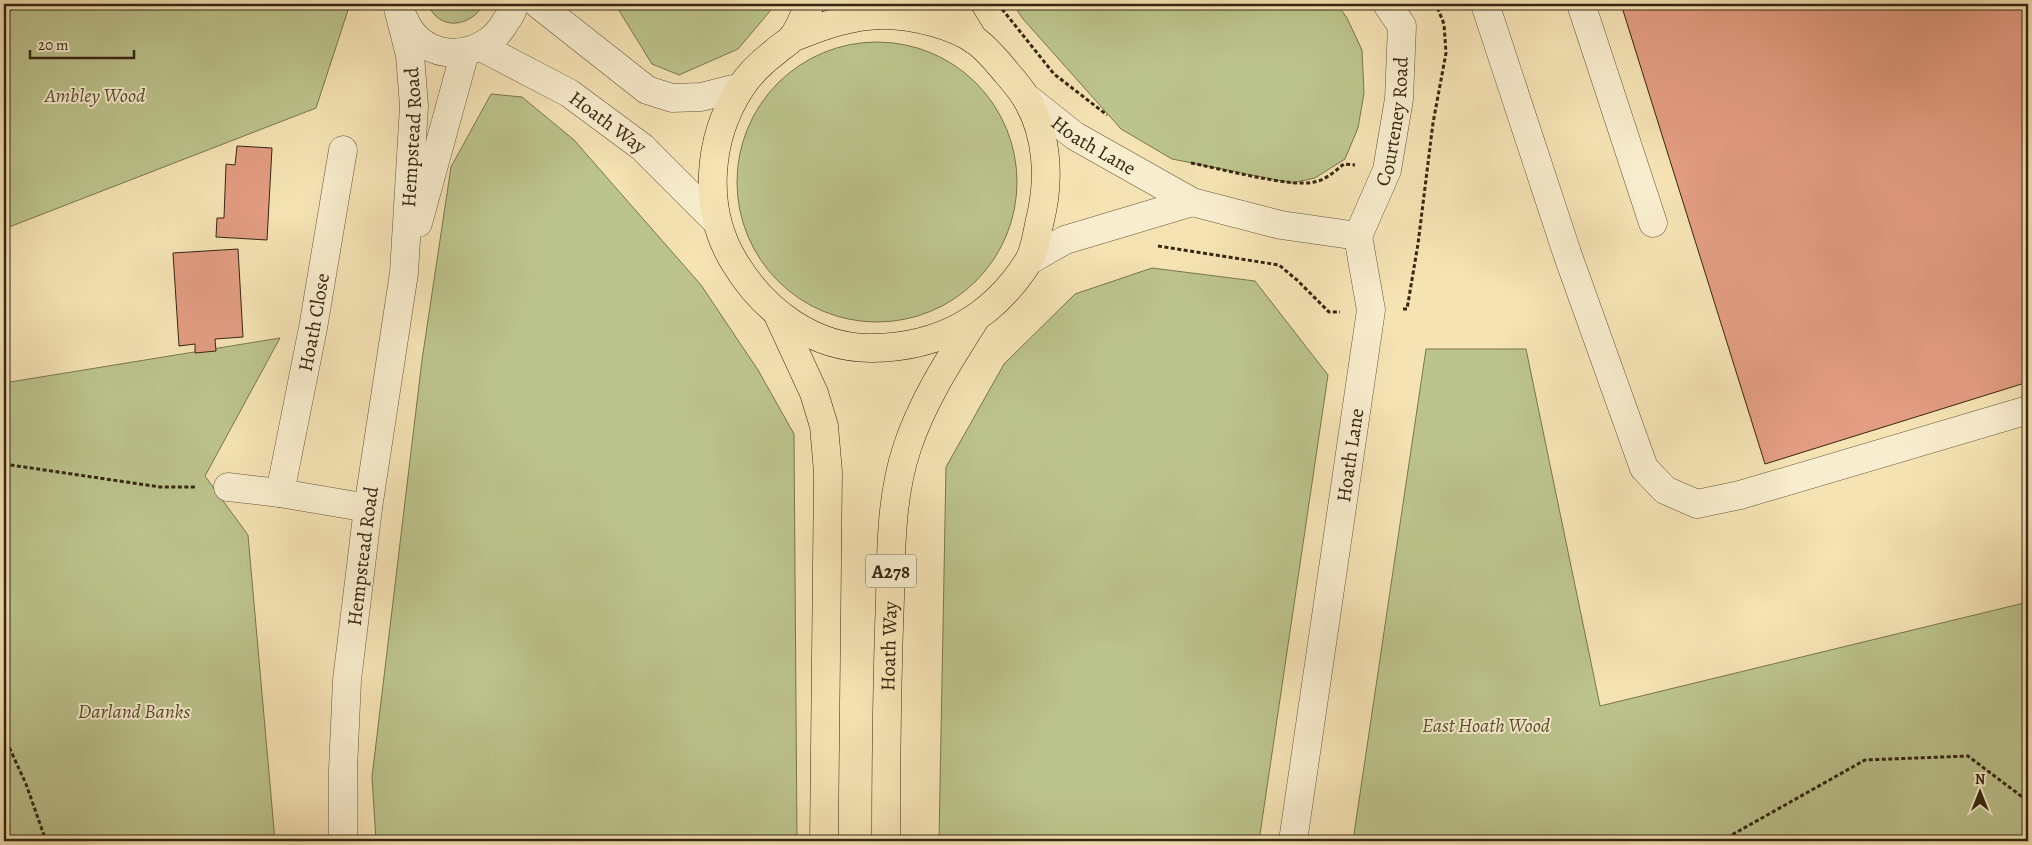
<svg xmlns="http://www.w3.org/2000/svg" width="2032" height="845" font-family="Alegreya,serif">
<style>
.green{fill:#bcc48d;stroke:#797550}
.building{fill:#e39d82;stroke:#362612}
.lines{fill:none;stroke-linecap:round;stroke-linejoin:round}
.minor-casing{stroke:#66553a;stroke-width:29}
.major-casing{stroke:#362612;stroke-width:29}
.path{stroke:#362612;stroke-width:3;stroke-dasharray:4 2.5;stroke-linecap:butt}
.minor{stroke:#f8edce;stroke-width:28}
.major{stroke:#f5e3b4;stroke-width:28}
.labels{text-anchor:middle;stroke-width:4;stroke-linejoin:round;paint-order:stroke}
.shield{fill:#f8edce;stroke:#70624a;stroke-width:1}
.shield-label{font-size:19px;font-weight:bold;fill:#362612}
.park-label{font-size:20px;font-style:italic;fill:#584e31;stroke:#f8edce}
.street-label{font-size:20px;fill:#362612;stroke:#f8edce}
</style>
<rect width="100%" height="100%" fill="#f5e3b4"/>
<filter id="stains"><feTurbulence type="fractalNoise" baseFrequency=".004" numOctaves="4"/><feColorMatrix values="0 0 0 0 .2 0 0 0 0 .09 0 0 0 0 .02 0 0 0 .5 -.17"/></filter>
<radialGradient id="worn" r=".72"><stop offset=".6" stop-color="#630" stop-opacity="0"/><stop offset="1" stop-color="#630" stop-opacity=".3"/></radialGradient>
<g class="green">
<polygon points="4,4 350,4 316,108 4,229"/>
<path d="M 428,4 L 484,4 C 471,27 439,32 428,4 Z"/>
<polygon points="615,4 776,4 738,49 679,75 652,64"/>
<polygon points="1013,4 1337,4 1347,18 1362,50 1364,93 1358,128 1345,159 1315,178 1292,183 1172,159 1121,129 1023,19"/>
<circle cx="877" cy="182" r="140"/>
<polygon points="491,94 522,97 574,140 701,285 758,370 794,434 797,841 376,841 372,777 422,360 451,167"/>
<polygon points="1152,268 1255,281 1328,375 1259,841 939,841 946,467 1004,364 1075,294"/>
<polygon points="280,338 205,476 248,535 275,841 4,841 4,383"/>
<polygon points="1426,349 1526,349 1600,706 2028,602 2028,841 1353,841"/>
</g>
<g class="building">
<polygon points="1621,4 2028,4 2028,382 1765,464"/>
<polygon points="237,146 272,148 267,240 216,237 217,218 224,218 226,164 235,165"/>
<polygon points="238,249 243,337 215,339 216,351 195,353 195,344 179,346 173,253"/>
</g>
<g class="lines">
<defs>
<g id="minor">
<polyline points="538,4 647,90 672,98 701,97 741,87"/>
<polyline points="1485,4 1567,253 1644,468 1665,490 1697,504 1740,495 2028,410"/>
<polyline points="1581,4 1653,223"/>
<path d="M 404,19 C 423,65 484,62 506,21 C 510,16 513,11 514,4"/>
<path id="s1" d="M 481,47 L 569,93 L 642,147 L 716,221"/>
<path id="s2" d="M 1027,98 L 1075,136 L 1192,202 L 1281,225 L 1358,236"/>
<polyline points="418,223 465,52"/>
<path id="s3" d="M 1358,236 L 1387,170 L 1399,99 L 1402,26 L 1387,4"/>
<polyline points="1030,260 1065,240 1192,202"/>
<polyline points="228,487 280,493 368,508"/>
<path id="s4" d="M 280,493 L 313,328 L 343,150"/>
<path id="s5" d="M 343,841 L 343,770 L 347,680 L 368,508 L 404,273 L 414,106 L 410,55 L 397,4"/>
<path id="s6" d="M 1293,841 L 1371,310 L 1358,236"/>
</g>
<g id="major">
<polyline points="952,4 974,40"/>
<path d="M 792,38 C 822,26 854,14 887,15 C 915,16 953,25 976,41 C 987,49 997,61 1006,72 C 1013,80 1021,89 1026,98 C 1048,134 1050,180 1040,220 C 1037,233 1035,251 1028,262 C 992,319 939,347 873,348 C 814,349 764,311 735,263 C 702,210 707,139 741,87 C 750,73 762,62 775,52 C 780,47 788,43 792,38 C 800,29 804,14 810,4"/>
<polyline points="778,315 814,393 824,426 828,472 824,841"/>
<path id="s7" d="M 886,841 C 886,760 887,679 890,598 C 891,549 891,496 907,448 C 922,402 948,362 974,321"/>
</g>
</defs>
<use href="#minor" class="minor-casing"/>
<use href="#major" class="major-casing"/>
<g class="path">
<polyline points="998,4 1054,74 1107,115"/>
<path d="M 1191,163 C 1218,168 1292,188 1314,182 C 1326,180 1335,171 1344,164 L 1355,165"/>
<polyline points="1158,246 1279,265 1297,280 1329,312 1340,312"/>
<polyline points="1403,309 1407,309 1418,244 1433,123 1446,53 1444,24 1436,4"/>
<polyline points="4,464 160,487 196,487"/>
<polyline points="4,736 26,784 46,841"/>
<polyline points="1721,841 1865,760 1968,756 2021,796 2028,796"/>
</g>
<use href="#minor" class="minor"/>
<use href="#major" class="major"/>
</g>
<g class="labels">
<rect class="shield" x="866" y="554.5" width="50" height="33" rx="4"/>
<g class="shield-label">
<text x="891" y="578">A278</text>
</g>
<g class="park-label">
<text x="95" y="102">Ambley Wood</text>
<text x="134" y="718">Darland Banks</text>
<text x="1486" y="732">East Hoath Wood</text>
</g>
<g class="street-label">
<text dy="7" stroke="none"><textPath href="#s3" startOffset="121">Courteney Road</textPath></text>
<text dy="7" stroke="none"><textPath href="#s1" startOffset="148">Hoath Way</textPath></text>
<text dy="7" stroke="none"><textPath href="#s5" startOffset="708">Hempstead Road</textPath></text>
<text dy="7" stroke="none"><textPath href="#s2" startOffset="82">Hoath Lane</textPath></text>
<text dy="7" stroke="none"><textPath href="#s4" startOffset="174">Hoath Close</textPath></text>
<text dy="7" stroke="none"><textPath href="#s6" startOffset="390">Hoath Lane</textPath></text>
<text dy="7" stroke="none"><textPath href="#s5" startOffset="286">Hempstead Road</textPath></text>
<text dy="7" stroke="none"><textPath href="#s7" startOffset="195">Hoath Way</textPath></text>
</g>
</g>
<rect width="2032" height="845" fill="none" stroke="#f5e3b4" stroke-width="20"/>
<rect x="5" y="5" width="2022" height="835" fill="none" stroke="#362612" stroke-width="2.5"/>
<rect x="10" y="10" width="2012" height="825" fill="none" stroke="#362612"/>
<g transform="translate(1980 792)" stroke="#f8edce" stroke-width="4" paint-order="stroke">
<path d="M0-4L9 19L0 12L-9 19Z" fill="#362612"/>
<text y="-8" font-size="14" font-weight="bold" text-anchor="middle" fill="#362612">N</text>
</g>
<path d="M30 50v8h104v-8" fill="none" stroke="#362612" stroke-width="2.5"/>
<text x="38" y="50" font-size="15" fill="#362612" stroke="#f8edce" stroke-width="4" paint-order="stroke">20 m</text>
<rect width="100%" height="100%" filter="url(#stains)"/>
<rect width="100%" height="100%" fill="url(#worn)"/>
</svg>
